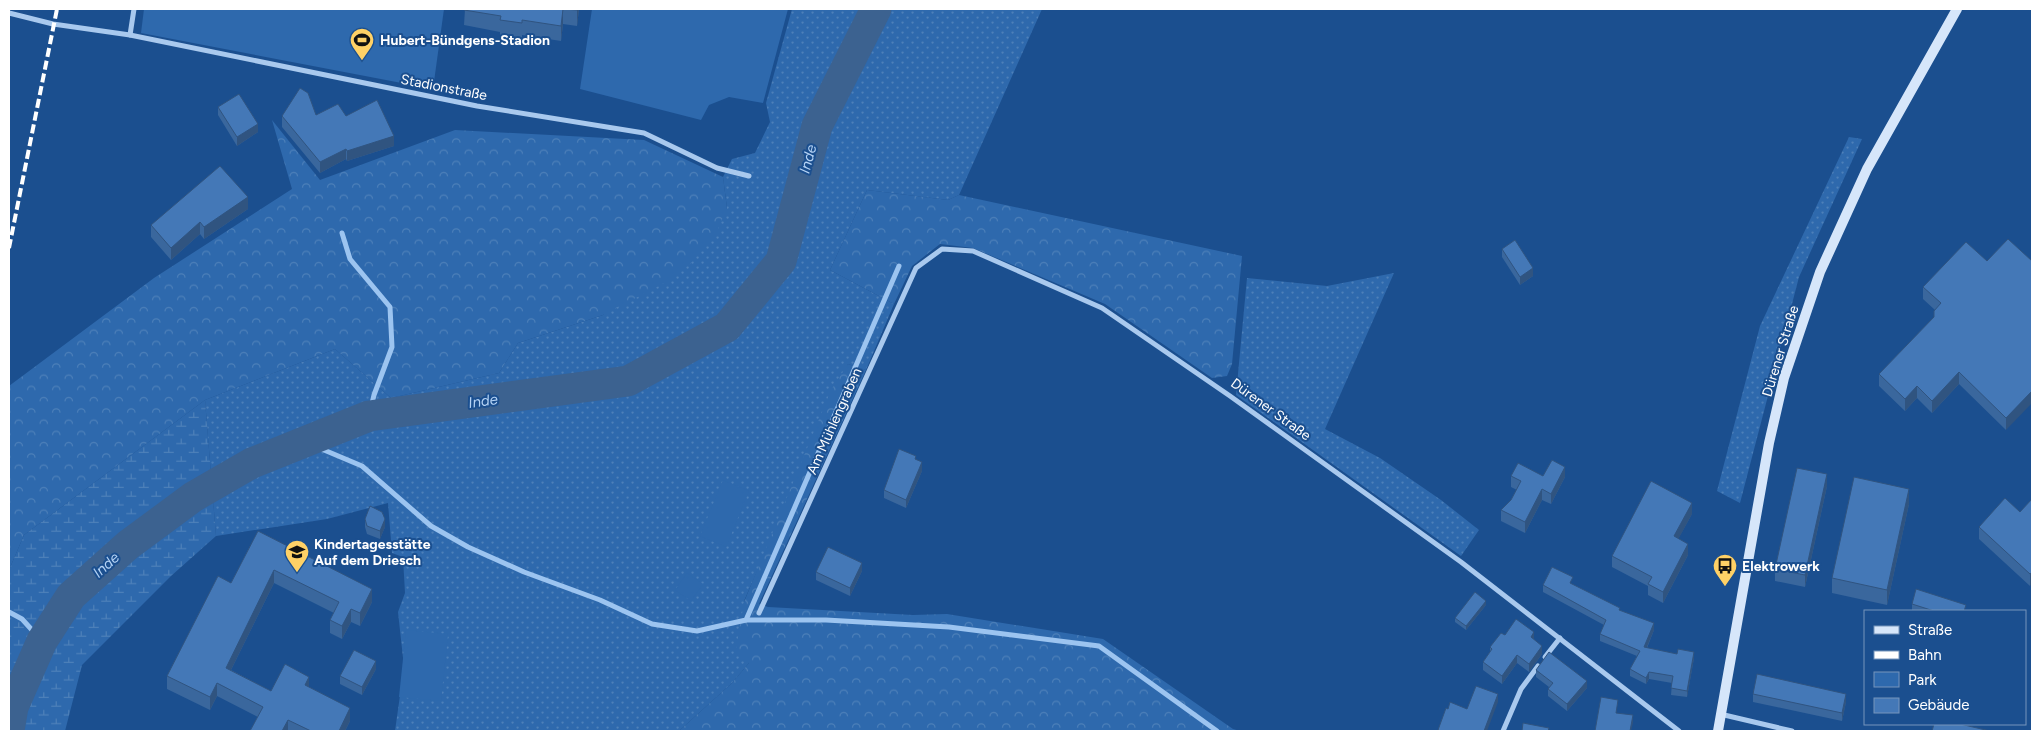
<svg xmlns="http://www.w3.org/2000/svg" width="2041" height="740" font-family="Figtree,sans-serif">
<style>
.green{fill:url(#green-dots)}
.forest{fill:url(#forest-crowns)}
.wetland{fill:url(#wetland-marsh)}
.pitch{fill:#2e69ad}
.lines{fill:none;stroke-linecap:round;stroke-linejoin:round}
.stream{stroke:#9cc4f0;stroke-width:5}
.river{stroke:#3c6290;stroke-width:31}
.street{stroke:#a9c9ee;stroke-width:5}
.secondary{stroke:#d6e6fa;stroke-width:10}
.rail{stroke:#fff;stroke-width:4;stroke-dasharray:9 4;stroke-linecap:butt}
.wall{fill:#3a679d}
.shaded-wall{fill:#305480}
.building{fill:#4478b7;stroke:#305480}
.labels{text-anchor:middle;stroke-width:4;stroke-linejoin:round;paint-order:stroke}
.poi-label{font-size:14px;font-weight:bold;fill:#fff;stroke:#1b4f8f;text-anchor:start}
.street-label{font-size:14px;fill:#fff;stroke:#1b4f8f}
.water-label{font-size:15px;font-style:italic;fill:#b5d3f5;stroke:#1b4f8f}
</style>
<defs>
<pattern id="green-dots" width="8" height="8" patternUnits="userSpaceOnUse" patternTransform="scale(1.25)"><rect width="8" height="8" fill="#2e69ad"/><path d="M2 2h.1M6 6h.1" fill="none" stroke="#4d80b9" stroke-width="1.8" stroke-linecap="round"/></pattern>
<pattern id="forest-crowns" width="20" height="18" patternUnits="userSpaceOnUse" patternTransform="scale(1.25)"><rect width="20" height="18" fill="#2e69ad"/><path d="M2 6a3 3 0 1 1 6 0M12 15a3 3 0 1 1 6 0" fill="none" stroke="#4d80b9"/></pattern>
<pattern id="wetland-marsh" width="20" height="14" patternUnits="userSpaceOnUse" patternTransform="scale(1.25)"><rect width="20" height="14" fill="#2e69ad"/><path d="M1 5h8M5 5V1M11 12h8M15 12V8" fill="none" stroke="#4d80b9"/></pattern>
</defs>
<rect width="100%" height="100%" fill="#1b4f8f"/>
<g class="green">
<polygon points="792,9 1042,9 959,195 948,200 867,190 830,270 894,304 866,370 848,364 744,601 749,663 732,683 679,731 395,731 404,667 398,612 405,593 403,557 392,553 388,503 327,519 216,536 205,400 335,349 391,398 499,373 518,343 603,315 727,208 723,177 732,159 755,153 770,122 766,103"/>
<polygon points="1849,137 1862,139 1799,277 1740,503 1717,491 1760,326"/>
<polygon points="1394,273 1325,429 1380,458 1441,500 1479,530 1461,556 1236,395 1247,278 1327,286"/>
</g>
<g class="forest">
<polygon points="272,120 320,180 455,130 644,140 723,177 727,208 718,229 691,263 666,282 603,315 518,343 499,373 391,398 335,349 205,400 24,535 9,570 9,386 154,278 292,189"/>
<polygon points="867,190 948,200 959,195 1242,256 1232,364 1227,376 1212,378 1105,304 973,248 940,244 912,266 894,304 830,270"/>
<polygon points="848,364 866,370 759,604 768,607 913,615 947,614 1103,639 1233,729 1240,731 679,731 732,683 749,663 736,649 744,602 831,390"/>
</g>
<polygon class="wetland" points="205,400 216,536 171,576 82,665 65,731 9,731 9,570 24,535"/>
<g class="pitch">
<polygon points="144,9 444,9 433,89 141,33"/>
<polygon points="592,9 788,9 763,103 729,97 709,105 701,120 580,89"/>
<polygon points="723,480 749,491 726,547 700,536"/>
<polygon points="687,573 703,584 691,601 675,590"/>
<polygon points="406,630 448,634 441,701 399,697"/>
</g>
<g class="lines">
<g class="stream">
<polyline points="342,233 350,259 390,307 392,347 374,395 369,416"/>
<polyline points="305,442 362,466 431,526 468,547 524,572 600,600 652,624 697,631 746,620 899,266"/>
<polyline points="9,612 22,619 42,641"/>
<polyline points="746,620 826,620 949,627 1099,646 1217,731"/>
</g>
<polyline class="river" points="9,730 13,707 42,641 71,596 128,545 193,497 252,463 369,416 628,381 727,327 781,261 817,126 876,9"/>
<g class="street">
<polyline points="9,13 53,24 130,35 477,106 644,133 717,168 749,176"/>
<polyline points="130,35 134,9"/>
<polyline points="759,613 916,268 942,249 973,251 1102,308 1230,396 1461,562 1679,731"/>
<polyline points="1545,657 1560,638"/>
<polyline points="1720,714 1792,731"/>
<polyline points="1503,731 1521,689 1538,666"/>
</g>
<polyline class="secondary" points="1718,731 1769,443 1784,378 1820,272 1867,169 1957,9"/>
<polyline class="rail" points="9,248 57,9"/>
</g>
<g class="wall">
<polygon points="465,9 579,9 577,26 563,24 561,41 522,35 522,39 500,36 500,32 464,25"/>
<polygon points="218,107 258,132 237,146 218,115"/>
<polygon points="316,115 346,116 394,146 347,161 346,159 320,173 282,127 282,116"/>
<polygon points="248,209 204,239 200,234 171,260 151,237 151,225"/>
<polygon points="2008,239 2006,430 1959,384 1932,413 1917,398 1905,411 1879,386 1879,374 1934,317 1935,310 1923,299 1923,287 1987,261"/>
<polygon points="1502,249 1533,276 1520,285 1502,257"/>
<polygon points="916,460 922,471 906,508 884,498 884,490"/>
<polygon points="1511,476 1543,476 1565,477 1551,504 1542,500 1525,533 1501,521 1501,510 1511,500 1517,490 1511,487"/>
<polygon points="1827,486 1805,587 1775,581 1775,569"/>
<polygon points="2032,499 2030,586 1979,539 1979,527 2020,512"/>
<polygon points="1909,504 1887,605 1832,593 1832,578"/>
<polygon points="1692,514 1678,539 1688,555 1663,603 1648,595 1648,586 1612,567 1612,556"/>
<polygon points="365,519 385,527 380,539 367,534 365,527"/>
<polygon points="258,531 372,602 360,626 351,622 342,639 330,633 330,620 334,613 274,583 231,670 271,691 309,688 350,721 345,731 250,731 258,717 217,696 210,710 167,689 167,676 231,583"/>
<polygon points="862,571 850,596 816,580 816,572"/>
<polygon points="1543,585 1620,610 1654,630 1647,648 1694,658 1687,697 1671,695 1672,683 1649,679 1646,684 1630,676 1630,669 1637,656 1600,641 1600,634 1604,625 1543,592"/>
<polygon points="1912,604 1966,611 1912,611"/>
<polygon points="1486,605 1466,630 1455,622 1455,618"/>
<polygon points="1505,635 1542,654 1529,672 1517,663 1502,684 1483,670 1483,662 1490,652 1490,647"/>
<polygon points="376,669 362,695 340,684 340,676"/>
<polygon points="1536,670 1587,688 1567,711 1548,696 1548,689 1549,687 1536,677"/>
<polygon points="1753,694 1846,702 1842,721 1753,702"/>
</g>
<g class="shaded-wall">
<polygon points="563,9 563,24 561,41 561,26"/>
<polygon points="577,9 579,9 577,26"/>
<polygon points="258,124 258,132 237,146 237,137"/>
<polygon points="394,136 394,146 347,161 347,151"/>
<polygon points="346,149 346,159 320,173 320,162"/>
<polygon points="248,197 248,209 204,239 204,227"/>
<polygon points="200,222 200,234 171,260 171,248"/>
<polygon points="1533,268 1533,276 1520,285 1520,277"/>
<polygon points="1959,372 1959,384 1932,413 1932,401"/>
<polygon points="1917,386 1917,398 1905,411 1905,399"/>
<polygon points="2032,391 2032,403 2006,430 2006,418"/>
<polygon points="922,462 922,471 906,508 906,500"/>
<polygon points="1565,467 1565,477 1551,504 1551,494"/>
<polygon points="1827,474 1827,486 1805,587 1805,575"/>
<polygon points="1542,489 1542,500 1525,533 1525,522"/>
<polygon points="1909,489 1909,504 1887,605 1887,590"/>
<polygon points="1692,503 1692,514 1674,547 1674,536"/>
<polygon points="385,519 385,527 380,539 380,531"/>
<polygon points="1688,544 1688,555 1663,603 1663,592"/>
<polygon points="862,563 862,571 850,596 850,588"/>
<polygon points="274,570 274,583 226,680 226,668"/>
<polygon points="2032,572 2032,584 2030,586 2030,574"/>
<polygon points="372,589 372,602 360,626 360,613"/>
<polygon points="1486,601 1486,605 1466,630 1466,626"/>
<polygon points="351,609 351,622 342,639 342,626"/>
<polygon points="1654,623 1654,630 1644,654 1644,647"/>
<polygon points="1534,632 1534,640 1531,637"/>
<polygon points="1542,646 1542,654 1529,672 1529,664"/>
<polygon points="1694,652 1694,658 1687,697 1687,691"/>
<polygon points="1517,655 1517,663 1502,684 1502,676"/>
<polygon points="376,661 376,669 362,695 362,687"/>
<polygon points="1649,672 1649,679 1646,684 1646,678"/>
<polygon points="309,677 309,689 305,685"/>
<polygon points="1587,681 1587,688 1567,711 1567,704"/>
<polygon points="217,683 217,696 210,710 210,697"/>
<polygon points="1498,694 1498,702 1487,731 1484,731"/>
<polygon points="1846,694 1846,702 1842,721 1842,713"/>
<polygon points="350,708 350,721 345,731 339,731"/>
<polygon points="1633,715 1633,723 1631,731 1630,731"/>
<polygon points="288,720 288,731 282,731"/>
</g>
<g class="building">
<polygon points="465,9 563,9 561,26 522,20 522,23 500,20 501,16 464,10"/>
<polygon points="565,9 577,9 577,10"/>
<polygon points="300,88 308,93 316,115 338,104 346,116 377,100 394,136 347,151 346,149 320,162 282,116"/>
<polygon points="239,94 258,124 237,137 218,107"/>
<polygon points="220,166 248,197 204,227 200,222 171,248 151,225"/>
<polygon points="2008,239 2032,261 2032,391 2006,418 1959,372 1932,401 1917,386 1905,399 1879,374 1934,317 1934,311 1941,303 1923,287 1966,242 1987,261"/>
<polygon points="1515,240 1533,268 1520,277 1502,249"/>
<polygon points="899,449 916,456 915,459 922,462 906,500 884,490"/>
<polygon points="1552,460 1565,467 1551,494 1542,489 1525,522 1501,510 1511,500 1521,481 1511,476 1518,463 1543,476"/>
<polygon points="1797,468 1827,474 1805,575 1775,569"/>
<polygon points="1854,477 1909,489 1887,590 1832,578"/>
<polygon points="1651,481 1692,503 1674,536 1688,544 1663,592 1648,584 1652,577 1612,556"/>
<polygon points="2005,498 2020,512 2032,499 2032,572 2030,574 1979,527"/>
<polygon points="370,506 382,512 385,519 380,531 367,526 365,519"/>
<polygon points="258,531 372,589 360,613 351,609 342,626 330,620 339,602 274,570 226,668 271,691 285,664 309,677 305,685 350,708 339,731 311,731 288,720 282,731 250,731 263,707 217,683 210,697 167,676 218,576 231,583"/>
<polygon points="828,547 862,563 850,588 816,572"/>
<polygon points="1552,567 1573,577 1570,583 1620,608 1619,610 1654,623 1644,647 1677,654 1678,649 1694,652 1687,691 1671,688 1673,676 1649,672 1646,678 1630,669 1640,651 1600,634 1606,620 1543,585"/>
<polygon points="1916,589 1966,605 1964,611 1934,611 1912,604"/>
<polygon points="1475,592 1486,601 1466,626 1455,618"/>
<polygon points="1516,619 1534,632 1531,637 1542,646 1529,664 1517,655 1502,676 1483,662 1492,649 1490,647 1501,633 1505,635"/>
<polygon points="354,650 376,661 362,687 340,676"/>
<polygon points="1549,652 1587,681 1567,704 1548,689 1553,683 1536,670"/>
<polygon points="1757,674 1846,694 1842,713 1753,694"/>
<polygon points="1476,686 1498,694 1484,731 1441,731 1438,730 1446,708 1448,709 1450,702 1467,709"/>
<polygon points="1601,697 1618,700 1616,713 1633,715 1630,731 1595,731"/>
<polygon points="1523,723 1549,728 1548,731 1522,731"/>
<polygon points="1934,724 1960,724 1990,731 1932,731"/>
</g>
<defs>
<symbol id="stadium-pin" viewBox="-11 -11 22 30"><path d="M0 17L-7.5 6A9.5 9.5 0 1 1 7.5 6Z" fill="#ffd166" stroke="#1b4f8f"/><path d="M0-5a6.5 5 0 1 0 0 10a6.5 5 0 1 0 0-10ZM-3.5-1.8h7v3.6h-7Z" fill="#111"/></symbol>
<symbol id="school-pin" viewBox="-11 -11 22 30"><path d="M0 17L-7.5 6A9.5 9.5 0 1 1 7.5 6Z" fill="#ffd166" stroke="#1b4f8f"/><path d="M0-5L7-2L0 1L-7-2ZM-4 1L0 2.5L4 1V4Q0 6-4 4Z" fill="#111"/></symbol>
<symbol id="bus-pin" viewBox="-11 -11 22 30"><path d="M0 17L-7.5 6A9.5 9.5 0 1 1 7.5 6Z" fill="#ffd166" stroke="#1b4f8f"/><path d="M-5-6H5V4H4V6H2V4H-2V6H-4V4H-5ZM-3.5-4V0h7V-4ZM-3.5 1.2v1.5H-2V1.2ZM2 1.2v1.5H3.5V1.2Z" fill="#111"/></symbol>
</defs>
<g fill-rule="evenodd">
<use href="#stadium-pin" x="348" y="26" width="28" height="38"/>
<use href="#school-pin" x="283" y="538" width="28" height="38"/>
<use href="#bus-pin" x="1711" y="552" width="28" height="38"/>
</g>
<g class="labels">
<g class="poi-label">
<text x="380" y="45">Hubert-Bündgens-Stadion</text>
<text x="314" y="549">Kindertagesstätte<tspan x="314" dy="16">Auf dem Driesch</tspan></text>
<text x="1742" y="571">Elektrowerk</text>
</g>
<g class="street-label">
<text transform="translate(444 87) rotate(11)" y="5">Stadionstraße</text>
<text transform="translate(1780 351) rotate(-73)" y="5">Dürener Straße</text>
<text transform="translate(1271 409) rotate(36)" y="5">Dürener Straße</text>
<text transform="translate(834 421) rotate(-66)" y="5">Am Mühlengraben</text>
</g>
<g class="water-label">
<text transform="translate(808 159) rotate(-75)" y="5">Inde</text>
<text transform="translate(483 401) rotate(-8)" y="5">Inde</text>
<text transform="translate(106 565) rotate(-42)" y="5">Inde</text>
</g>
</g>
<rect width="2041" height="740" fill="none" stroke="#ffffff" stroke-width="20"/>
<rect x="1864" y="610" width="162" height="115" fill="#1b4f8f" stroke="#7695bc"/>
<rect x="1874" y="626" width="25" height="8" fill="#d6e6fa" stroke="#7695bc"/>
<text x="1908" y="635" font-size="15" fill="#ffffff">Straße</text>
<rect x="1874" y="651" width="25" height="8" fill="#ffffff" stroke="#7695bc"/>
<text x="1908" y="660" font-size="15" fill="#ffffff">Bahn</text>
<rect x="1874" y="672" width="25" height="15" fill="#2e69ad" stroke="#7695bc"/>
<text x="1908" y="685" font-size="15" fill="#ffffff">Park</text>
<rect x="1874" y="698" width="25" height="15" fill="#4478b7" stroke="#7695bc"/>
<text x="1908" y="710" font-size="15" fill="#ffffff">Gebäude</text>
</svg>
